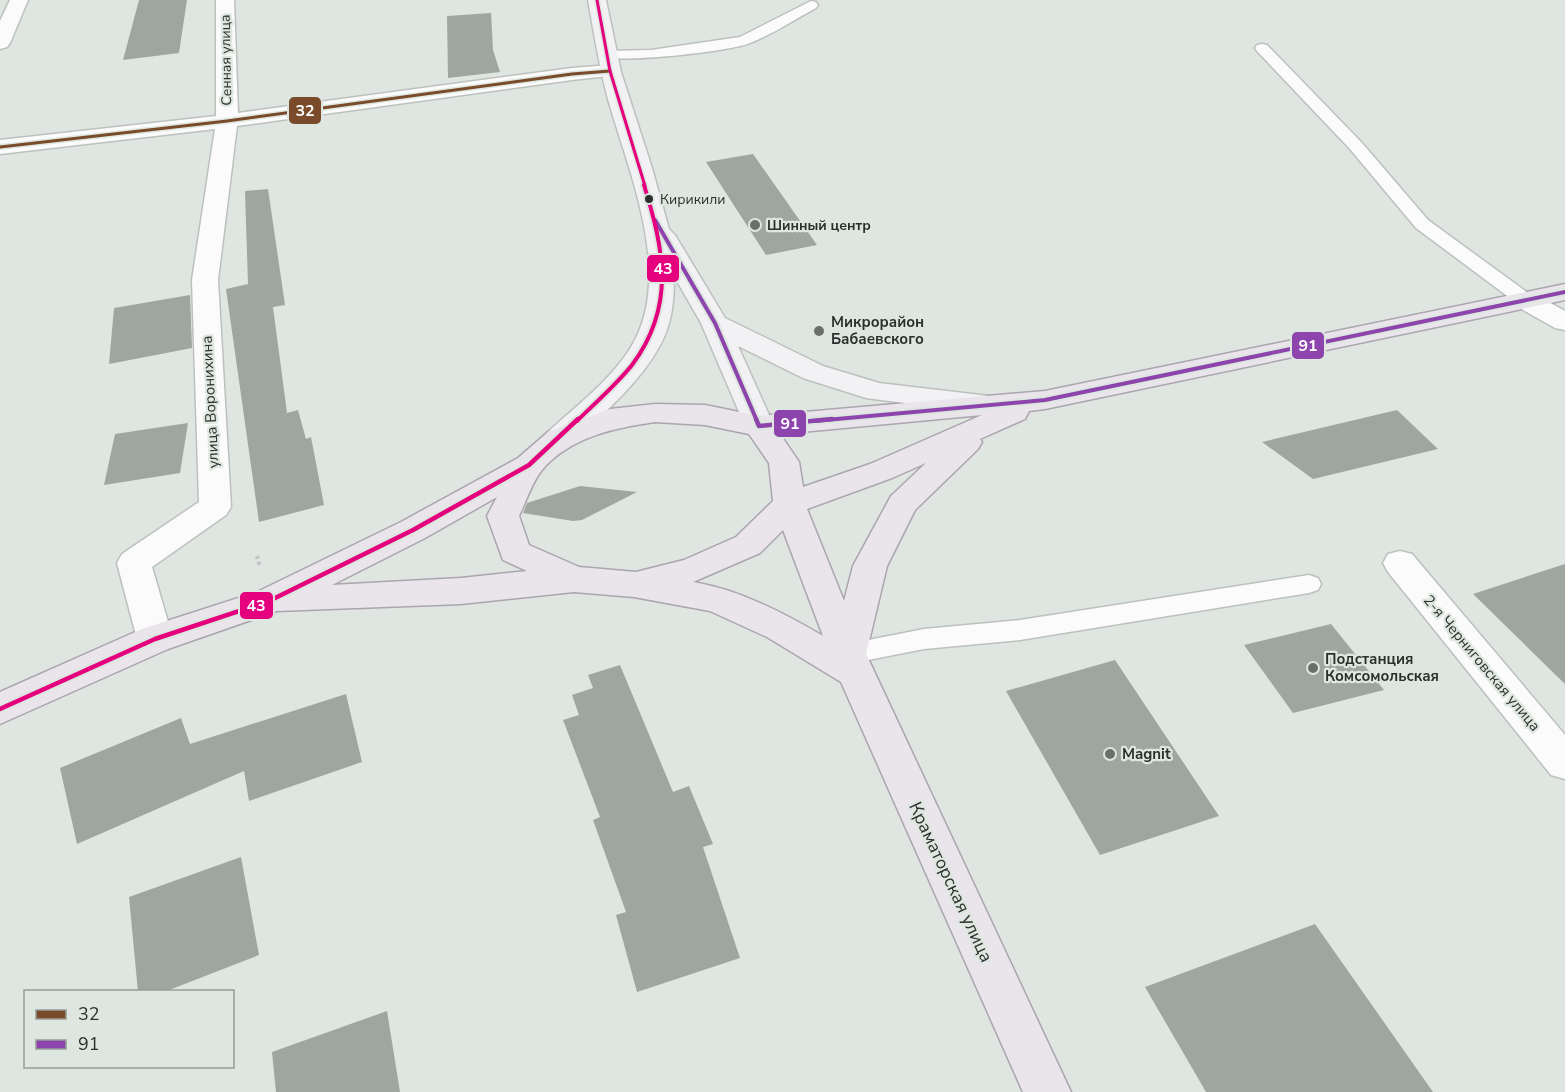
<svg xmlns="http://www.w3.org/2000/svg" width="1565" height="1092" viewBox="0 0 1565 1092" font-family="'Nunito Sans',sans-serif">
<style>
.building{fill:#9da7a0}
.lines{fill:none;stroke-linecap:round;stroke-linejoin:round}
.service-casing{stroke:#bcc1be;stroke-width:3}
.minor-casing{stroke:#bcc1be;stroke-width:3}
.secondary-casing{stroke:#bcc1be;stroke-width:3}
.primary-casing{stroke:#aba5ae;stroke-width:3}
.path{stroke:#c2c4c3;stroke-width:4;stroke-dasharray:3 3;stroke-linecap:butt}
.service{fill:#fafbfa;fill-rule:evenodd}
.minor{fill:#fafbfa;fill-rule:evenodd}
.secondary{fill:#f2f1f3;fill-rule:evenodd}
.primary{fill:#e9e5eb;fill-rule:evenodd}
.bus-1-casing{stroke:#dde7e0;stroke-width:6}
.bus-2-far1-casing{stroke:#dde7e0;stroke-width:8}
.bus-2-casing{stroke:#dde7e0;stroke-width:9}
.bus-3-far2-casing{stroke:#dde7e0;stroke-width:6}
.bus-3-far1-casing{stroke:#dde7e0;stroke-width:8}
.bus-3-casing{stroke:#dde7e0;stroke-width:9}
.bus-1{stroke:#7a4b2a;stroke-width:3}
.bus-2-far1{stroke:#8e44ad;stroke-width:4}
.bus-2{stroke:#8e44ad;stroke-width:4.5}
.bus-3-far2{stroke:#e5007d;stroke-width:3}
.bus-3-far1{stroke:#e5007d;stroke-width:4}
.bus-3{stroke:#e5007d;stroke-width:4.5}
.bus-dot{fill:#2c2f2d;stroke:#dde7e0;stroke-width:2}
.poi-dot{fill:#6b6f6c;stroke:#dde7e0;stroke-width:2}
.labels{text-anchor:middle;dominant-baseline:central;stroke-width:4.5;stroke-linejoin:round;paint-order:stroke}
.far-street-label{font-size:14px;fill:#2c2f2d;stroke:#dde7e0}
.bus-label{font-size:14px;fill:#2c2f2d;stroke:#dde7e0;text-anchor:start}
.far-poi-label{font-size:14px;font-weight:bold;fill:#2c2f2d;stroke:#dde7e0;text-anchor:start}
.poi-label{font-size:15px;font-weight:bold;fill:#2c2f2d;stroke:#dde7e0;text-anchor:start}
.street-label{font-size:15px;fill:#2c2f2d;stroke:#dde7e0}
.near-street-label{font-size:18px;fill:#2c2f2d;stroke:#dde7e0}
.line-badge{stroke:#dde7e0;stroke-width:2}
.badge-label{font-size:16px;text-anchor:middle;font-weight:bold;fill:#fff}
</style>
<rect width="100%" height="100%" fill="#dfe5e1"/>
<!-- building -->
<path class="building" d="M139 0H187L179 53 123 60Z
M491 13 493 50 500 72 448 78 447 16Z
M753 154 817 245 766 255 706 162Z
M268 189 285 305 273 307 287 413 298 410 306 439 311 437 324 505 259 522 226 289 248 284 245 191Z
M190 295 192 348 109 364 114 308Z
M1397 410 1438 449 1313 479 1262 442Z
M188 423 180 473 104 485 115 434Z
M580 486 637 492 582 520 573 521 523 513 527 503Z
M1565 564V684L1473 594Z
M1331 624 1384 690 1293 713 1244 645Z
M1115 660 1219 816 1100 855 1006 691Z
M620 665 673 792 689 786 713 844 703 847 740 958 637 992 616 915 626 912 593 820 600 817 563 720 579 715 572 695 593 688 588 675Z
M346 694 362 762 249 801 244 771 77 844 60 768 181 718 190 744Z
M241 857 259 955 164 992H138L129 897Z
M1315 924 1433 1092H1206L1145 987Z
M387 1011 400 1092H276L272 1052Z"/>
<g class="lines">
<defs>
<path id="service" d="M811 1 816 2 818 5 816 8C794 20 773 34 750 43 734 51 609 65 600 55L607 51 651 50 740 37Z
M1262 44 1267 45 1362 143 1428 220 1532 296 1535 300 1532 304H1518L1416 228 1350 149 1257 51 1255 48 1257 45Z
M1309 575 1318 578 1321 584 1318 590 1309 593 1020 640 924 649 848 664 839 661 835 654 839 647 848 644 924 629 1020 620Z"/>
<path id="minor" d="M10 0H28L10 43 7 47 0 49V21Z
M216 0H234L238 113 572 68 610 65 617 67 620 71 617 75 572 80 237 126 218 280 231 507 226 515 152 567 173 639 168 649 155 653 142 649 137 639 117 563 122 554 199 502 192 280 215 129 0 154V140L216 116Z
M1525 292 1534 294 1565 311V330L1555 328 1516 306 1512 300 1516 294Z
M1400 551 1412 554 1565 735V779L1551 775 1388 572 1383 563 1388 554Z"/>
<path id="secondary" d="M588 0H606L621 72 652 168 669 229 675 235 725 318 823 366 879 383 989 396 999 398 1004 405 999 412 989 414 866 398 803 378 738 346 774 426 770 433 759 436 748 433 701 323 674 276C674 296 673 316 665 335 646 379 603 413 570 446L559 449 548 446 544 439 548 432C576 406 611 380 631 347 675 275 628 171 608 99 599 66 594 33 588 0Z"/>
<path id="primary" d="M1565 284V300L1045 409 1029 411 1025 419 980 439 982 442 978 449 915 510 887 566 866 654 1071 1092H1023L841 682 767 637 710 611 634 597 574 592 461 604 277 611 168 649 0 724V692L142 629 257 592 401 522 518 458 548 432 610 409 655 404 705 405 759 416 1045 391ZM982 415 870 464 803 487 799 462 780 434ZM655 422 705 425 749 434 769 463 773 501 736 537 684 560 636 572 579 567 529 545 519 516C526 502 532 482 542 470 570 437 614 428 655 422ZM926 463 891 496 853 566 844 601 807 509 892 478ZM497 497 487 516 503 560 527 571 461 578 332 585 425 538ZM783 530 823 636C782 612 740 590 693 582L760 553Z"/>
</defs>
<!-- service casing -->
<use href="#service" class="service-casing"/>
<!-- minor casing -->
<use href="#minor" class="minor-casing"/>
<!-- secondary casing -->
<use href="#secondary" class="secondary-casing"/>
<!-- primary casing -->
<use href="#primary" class="primary-casing"/>
<!-- path -->
<path class="path" d="M257 556 260 567"/>
<!-- service -->
<use href="#service" class="service"/>
<!-- minor -->
<use href="#minor" class="minor"/>
<!-- secondary -->
<use href="#secondary" class="secondary"/>
<!-- primary -->
<use href="#primary" class="primary"/>
<defs>
<path id="bus-1" d="M0 147 227 121 572 74 610 71"/>
<path id="bus-2-far1" d="M655 220 715 323 757 421
M815 421 1045 400 1565 292"/>
<path id="bus-2" d="M756 419 759 426 832 419"/>
<path id="bus-3-far2" d="M597 0 610 71 645 186"/>
<path id="bus-3-far1" d="M577 421C595 403 616 385 632 365 676 306 664 250 644 185"/>
<path id="bus-3" d="M0 709 155 639 269 601 413 530 529 465 578 419"/>
</defs>
<!-- bus-1 casing -->
<use href="#bus-1" class="bus-1-casing"/>
<!-- bus-2-far1 casing -->
<use href="#bus-2-far1" class="bus-2-far1-casing"/>
<!-- bus-2 casing -->
<use href="#bus-2" class="bus-2-casing"/>
<!-- bus-3-far2 casing -->
<use href="#bus-3-far2" class="bus-3-far2-casing"/>
<!-- bus-3-far1 casing -->
<use href="#bus-3-far1" class="bus-3-far1-casing"/>
<!-- bus-3 casing -->
<use href="#bus-3" class="bus-3-casing"/>
<!-- bus-1 -->
<use href="#bus-1" class="bus-1"/>
<!-- bus-2-far1 -->
<use href="#bus-2-far1" class="bus-2-far1"/>
<!-- bus-2 -->
<use href="#bus-2" class="bus-2"/>
<!-- bus-3-far2 -->
<use href="#bus-3-far2" class="bus-3-far2"/>
<!-- bus-3-far1 -->
<use href="#bus-3-far1" class="bus-3-far1"/>
<!-- bus-3 -->
<use href="#bus-3" class="bus-3"/>
</g>
<!-- markers -->
<circle class="bus-dot" cx="649" cy="199" r="5"/>
<g class="poi-dot">
<circle cx="755" cy="225" r="6"/>
<circle cx="819" cy="331" r="6"/>
<circle cx="1313" cy="668" r="6"/>
<circle cx="1110" cy="754" r="6"/>
</g>
<g class="labels">
<!-- far-street labels -->
<g class="far-street-label">
<text transform="translate(226 60) rotate(-91)">Сенная улица</text>
</g>
<!-- bus labels -->
<g class="bus-label">
<text x="660" y="199">Кирикили</text>
</g>
<!-- far-poi labels -->
<g class="far-poi-label">
<text x="767" y="225">Шинный центр</text>
</g>
<!-- poi labels -->
<g class="poi-label">
<text x="831" y="322">Микрорайон<tspan x="831" dy="17">Бабаевского</tspan></text>
<text x="1325" y="659">Подстанция<tspan x="1325" dy="17">Комсомольская</tspan></text>
<text x="1122" y="754">Magnit</text>
</g>
<!-- street labels -->
<g class="street-label">
<text transform="translate(210 402) rotate(-93)">улица Воронихина</text>
<text transform="translate(1482 663) rotate(50)">2-я Черниговская улица</text>
</g>
<!-- near-street labels -->
<g class="near-street-label">
<text transform="translate(951 882) rotate(65)">Краматорская улица</text>
</g>
</g>
<g class="line-badge">
<rect x="288" y="96" width="34" height="29" rx="6" fill="#7a4b2a"/>
<rect x="646" y="254" width="34" height="29" rx="6" fill="#e5007d"/>
<rect x="1291" y="331" width="34" height="29" rx="6" fill="#8e44ad"/>
<rect x="773" y="409" width="34" height="29" rx="6" fill="#8e44ad"/>
<rect x="239" y="591" width="35" height="29" rx="6" fill="#e5007d"/>
</g>
<g class="badge-label">
<text x="305" y="116">32</text>
<text x="663" y="274">43</text>
<text x="1308" y="351">91</text>
<text x="790" y="429">91</text>
<text x="256" y="611">43</text>
</g>
<!-- legend -->
<rect x="24" y="990" width="210" height="78" fill="#dde7e0" stroke="#969d98" stroke-width="1.5"/>
<rect x="36" y="1010" width="30" height="9" fill="#7a4b2a" stroke="#969d98" stroke-width="1.5"/>
<text x="78" y="1020" font-size="18" fill="#2c2f2d">32</text>
<rect x="36" y="1040" width="30" height="9" fill="#8e44ad" stroke="#969d98" stroke-width="1.5"/>
<text x="78" y="1050" font-size="18" fill="#2c2f2d">91</text>
</svg>
